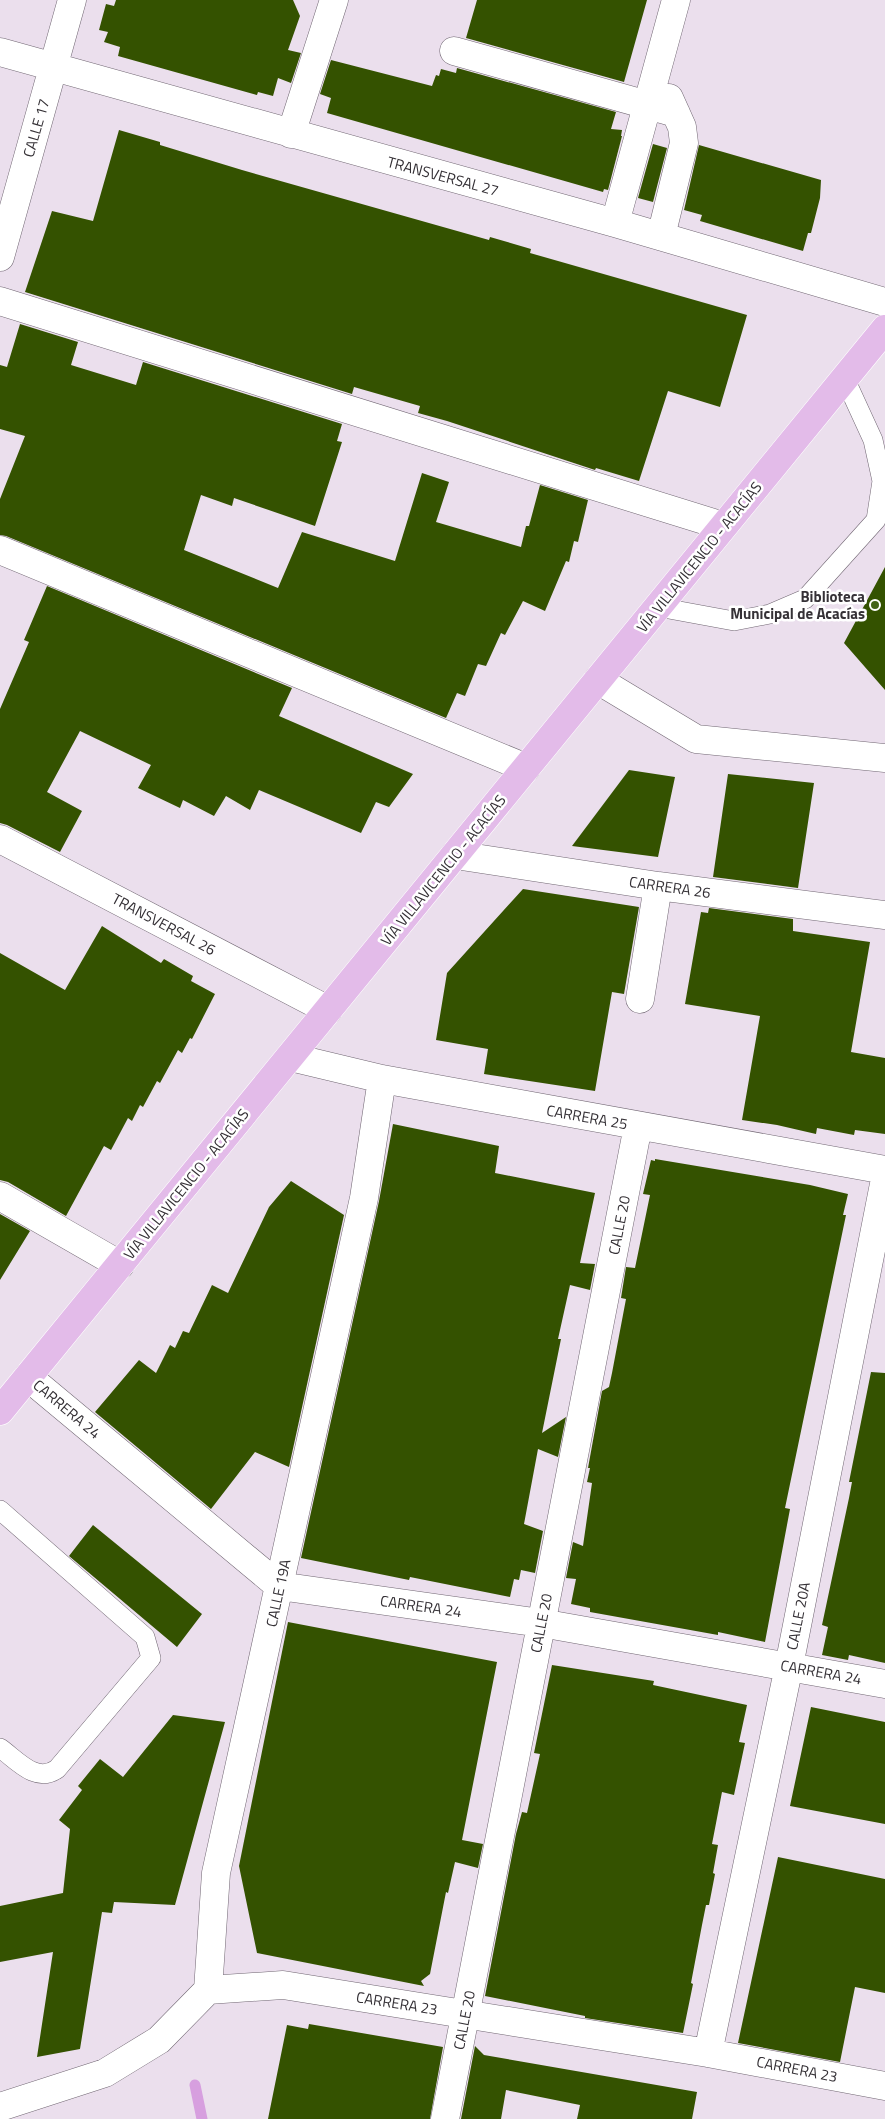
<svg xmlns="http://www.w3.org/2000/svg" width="885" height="2119" viewBox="0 0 885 2119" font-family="'Titillium Web',sans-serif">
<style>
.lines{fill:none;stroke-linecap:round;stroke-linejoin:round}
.stream{stroke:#d79fdf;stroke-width:11}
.building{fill:#345200}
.lane-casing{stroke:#716773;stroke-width:20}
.street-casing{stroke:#716773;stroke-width:29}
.primary-casing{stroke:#fff;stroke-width:29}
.lane{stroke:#fff;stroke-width:19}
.street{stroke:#fff;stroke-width:28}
.primary{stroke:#e3bbe9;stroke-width:28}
.poi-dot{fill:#436318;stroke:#fff;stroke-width:2}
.labels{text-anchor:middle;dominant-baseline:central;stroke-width:5;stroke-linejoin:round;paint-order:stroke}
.street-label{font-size:15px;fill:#353136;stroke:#fff}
.poi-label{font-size:15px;font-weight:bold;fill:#353136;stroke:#fff;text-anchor:end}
</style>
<rect width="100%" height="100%" fill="#ebdfed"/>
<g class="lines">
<!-- stream -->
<path class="stream" d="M195 2085 202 2119"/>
</g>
<!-- building -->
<path class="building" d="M116 0H293L300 16 288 50 301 53 291 83 278 78 273 96 258 92 257 95 118 56 120 47 104 42 108 32 99 30 106 4 114 6Z
M477 0H647L624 82 466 38Z
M331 60 432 86 436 75 439 76 441 69 456 73 457 68 616 112 611 129 622 130 621 136H622L608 190 604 189 603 192 327 113 331 98 320 94Z
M119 130 160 142V145L242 170 489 240 490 237 531 249 530 253 747 315 720 407 668 391 639 481 596 468 595 470 447 421 418 413 420 406 354 387 352 394 25 292 52 211 93 221Z
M653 144 667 148 653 202 638 198Z
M699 145 821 180 820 198 811 233H808L803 251 700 221 702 215 684 210Z
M20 324 78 342 71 365 136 385 143 362 342 424 337 441 342 442 315 526 234 498 232 506 201 495 184 550 278 588 302 532 395 561 422 473 449 482 436 522 521 547 526 526H529L540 485 588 500 578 542 574 541 569 562 566 561 545 611 523 601 505 635 501 633 486 666 478 664 465 696 457 693 446 718 6 536 0 535V499L25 436 0 429V365L7 367Z
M885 567V690L844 643Z
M47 586 292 688 279 716 413 774 389 807 376 802 361 833 259 790 250 810 226 796 214 816 183 800 180 808 138 788 151 765 80 731 47 792 82 811 60 852 7 825 0 823V709L29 642 24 640Z
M629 770 675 777 658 857 572 846Z
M728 774 814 783 798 888 713 877Z
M523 889 639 907 624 994 612 992 595 1091 484 1074 488 1049 436 1040 447 973Z
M709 908 793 919V931L870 942 851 1052 885 1058V1134L855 1130 854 1135 817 1128 816 1134 777 1125 742 1120 760 1016 685 1004 701 912 708 913Z
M102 926 161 963 164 959 193 976 191 981 215 994 192 1039 190 1038 182 1053 178 1050 160 1083 157 1081 143 1107 140 1105 132 1121 128 1118 111 1150 104 1146 66 1216 8 1182 0 1180V953L65 990Z
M393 1124 499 1146 495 1173 595 1193 580 1263 595 1264 590 1290 570 1285 558 1339H561L542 1433 566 1417 558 1457 538 1449 524 1524 543 1531 535 1573 521 1570 519 1580 514 1579 510 1597 410 1577 409 1580 301 1558 379 1201Z
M655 1159 810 1185 848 1194 843 1215H846L785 1508 790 1509 765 1642 718 1632V1635L590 1612V1608L571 1604 576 1579 566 1578 573 1542 583 1546 592 1483 587 1482 590 1468H588L602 1391 609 1387 612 1373 626 1299 621 1298 626 1267 635 1268 650 1195 643 1194 651 1160 655 1161Z
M291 1181 344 1215 289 1467 255 1452 211 1509 95 1412 139 1360 156 1373 170 1345 175 1348 183 1331 189 1333 212 1285 228 1293 269 1207Z
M0 1214 30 1231 0 1280Z
M871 1372 885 1373V1663L849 1655 848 1660 822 1655 828 1627 822 1625 849 1498 852 1482H849Z
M93 1525 202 1614 177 1647 69 1556Z
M288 1622 497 1662 462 1840 483 1844 478 1868 455 1862 448 1893 446 1892 430 1974 421 1981 424 1986 257 1953 239 1866Z
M552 1665 654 1681 653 1685 747 1705 739 1742 745 1743 734 1795 722 1792 712 1844 718 1845 713 1873 715 1874 709 1905H706L702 1925 691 1983 693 1984 683 2033 585 2018V2016L485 1996 516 1834 522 1812 527 1813 540 1754 534 1753Z
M811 1707 885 1722V1824L790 1806Z
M173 1715 225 1722 175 1905 114 1902 112 1913 102 1912 80 2049 37 2057 53 1952 0 1962V1906L63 1893 70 1829 59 1820 82 1790 78 1786 100 1759 123 1777Z
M778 1857 885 1879V1993L855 1987 840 2062 738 2043Z
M309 2024 443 2047 430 2119H268L287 2025 308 2029Z
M475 2046 484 2055 697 2092 692 2119H577L580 2105 506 2090 501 2119H461Z"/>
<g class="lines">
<defs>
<path id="lane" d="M658 607 734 621 770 614 805 599 876 520 882 481 873 440 845 379
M0 1510 145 1637 151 1658 57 1769C36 1784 17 1760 0 1748"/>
<path id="street" d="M454 51 676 113
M0 52 615 223 885 302
M291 134 334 0
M615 223 676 0
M661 236 684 143 682 127 669 98
M0 257 72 0
M0 301 723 526
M0 550 526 768
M598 680 696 739 885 758
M0 839 328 1010
M455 855 658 886 885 915
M640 999 658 886
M290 1057 382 1079 885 1170
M0 1196 120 1265
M28 1377 279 1586 541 1623 885 1684
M208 1990 216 1873 364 1198 382 1079
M708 2053 789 1666 885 1179
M0 2107 105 2073 159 2040 208 1990 283 1985 708 2053 885 2086
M445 2119 638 1126"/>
<path id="primary" d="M0 1411 885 329"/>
</defs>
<!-- lane casing -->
<use href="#lane" class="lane-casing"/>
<!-- street casing -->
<use href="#street" class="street-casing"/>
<!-- primary casing -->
<use href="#primary" class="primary-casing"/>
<!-- lane -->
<use href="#lane" class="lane"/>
<!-- street -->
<use href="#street" class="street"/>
<!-- primary -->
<use href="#primary" class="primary"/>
</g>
<!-- markers -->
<circle class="poi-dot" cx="875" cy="605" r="5"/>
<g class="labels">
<!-- street labels -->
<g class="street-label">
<text transform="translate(36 128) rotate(-74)">CALLE 17</text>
<text transform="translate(443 176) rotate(15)">TRANSVERSAL 27</text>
<text transform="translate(699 557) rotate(-51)">VÍA VILLAVICENCIO - ACACÍAS</text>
<text transform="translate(443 870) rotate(-51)">VÍA VILLAVICENCIO - ACACÍAS</text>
<text transform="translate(670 887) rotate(8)">CARRERA 26</text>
<text transform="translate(164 924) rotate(28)">TRANSVERSAL 26</text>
<text transform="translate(587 1117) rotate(10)">CARRERA 25</text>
<text transform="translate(186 1184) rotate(-51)">VÍA VILLAVICENCIO - ACACÍAS</text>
<text transform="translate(619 1225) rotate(-79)">CALLE 20</text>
<text transform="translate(67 1409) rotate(40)">CARRERA 24</text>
<text transform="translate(278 1593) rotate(-78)">CALLE 19A</text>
<text transform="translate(421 1606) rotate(8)">CARRERA 24</text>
<text transform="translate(798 1616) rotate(-79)">CALLE 20A</text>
<text transform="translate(541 1623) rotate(-79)">CALLE 20</text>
<text transform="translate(821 1672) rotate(10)">CARRERA 24</text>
<text transform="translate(397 2003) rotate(9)">CARRERA 23</text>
<text transform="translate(464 2020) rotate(-79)">CALLE 20</text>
<text transform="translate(797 2069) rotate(11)">CARRERA 23</text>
</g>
<!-- poi labels -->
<g class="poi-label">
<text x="865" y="596">Biblioteca<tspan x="865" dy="17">Municipal de Acacías</tspan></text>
</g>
</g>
</svg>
